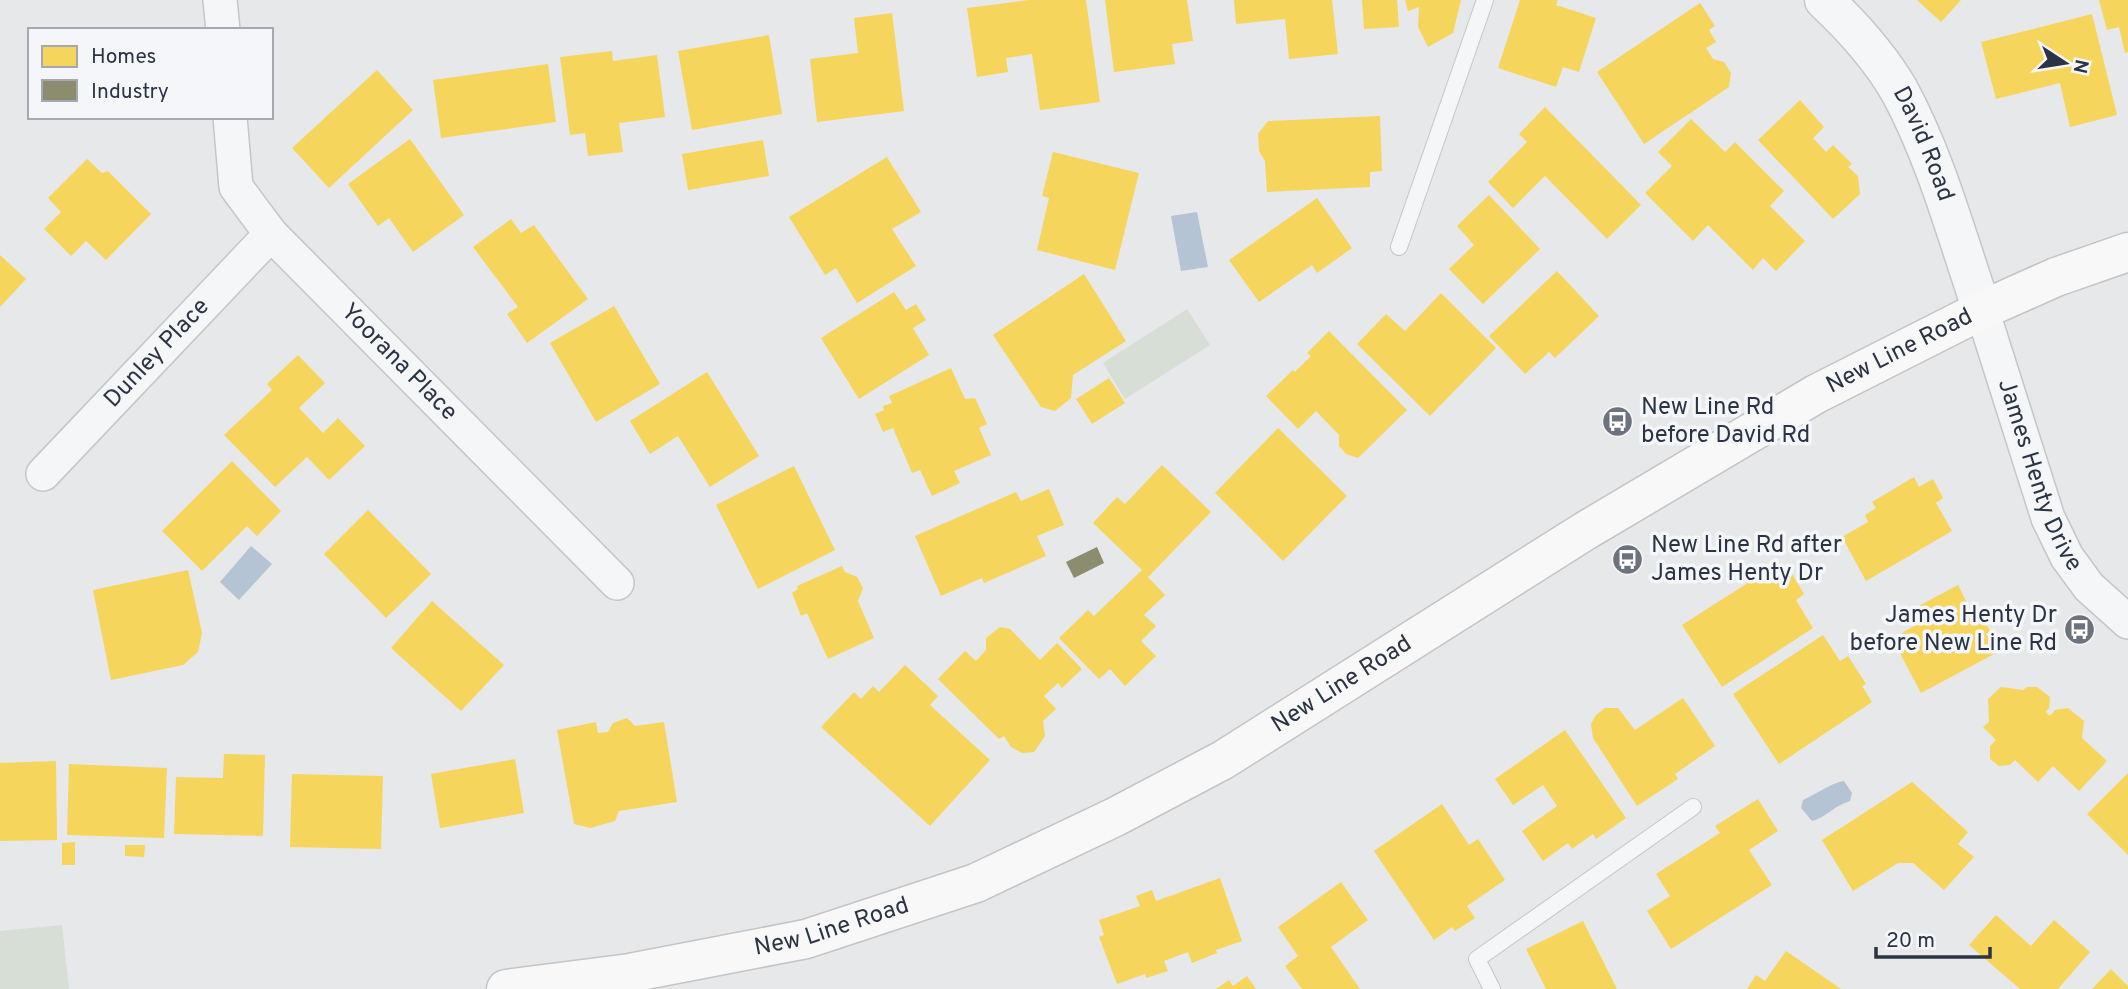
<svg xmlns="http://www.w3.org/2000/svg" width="2128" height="989" viewBox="0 0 2128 989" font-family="Overpass,sans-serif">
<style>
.green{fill:#d6ded6}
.water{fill:#b4c4d5}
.homes{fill:#f6d55c}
.industry{fill:#8c8c6e}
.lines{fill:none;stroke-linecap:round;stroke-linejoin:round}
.service-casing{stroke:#c4c6c8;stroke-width:18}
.minor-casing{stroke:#c4c6c8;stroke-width:36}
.tertiary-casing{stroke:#c4c6c8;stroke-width:41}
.primary-casing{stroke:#c2c5c8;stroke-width:41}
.service{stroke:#f5f6f7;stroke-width:16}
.minor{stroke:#f5f6f7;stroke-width:33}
.tertiary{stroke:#f5f6f7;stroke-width:38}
.primary{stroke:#f8f8f8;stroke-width:38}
.labels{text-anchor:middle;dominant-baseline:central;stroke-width:7;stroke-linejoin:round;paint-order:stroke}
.street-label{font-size:24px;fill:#2b3445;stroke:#f4f6f9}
.poi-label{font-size:24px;fill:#2b3445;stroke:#f4f6f9;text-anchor:start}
</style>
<rect width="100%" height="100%" fill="#e6e8ea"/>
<!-- green -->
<path class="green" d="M1187 309 1210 345 1125 399 1103 363Z
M62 925 69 989H0V931Z"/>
<!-- water -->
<path class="water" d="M1197 212 1208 267 1181 271 1171 216Z
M251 546 272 564 239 600 220 582Z
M1844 781 1852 793 1850 801C1833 806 1827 817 1812 821L1801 808 1803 800C1815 795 1833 782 1844 781Z"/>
<!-- homes -->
<path class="homes" d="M1029 0H1086L1100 102 1040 110 1032 54 1006 58 1008 72 977 77 967 8Z
M1105 0H1187L1193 41 1172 44 1175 64 1114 72Z
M1234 0H1332L1338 54 1289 59 1285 19 1236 24Z
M1362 0H1397L1399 27 1364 29Z
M1405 0H1461L1453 33 1428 47 1418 27 1419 7 1408 11Z
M1520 0H1558L1556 5 1596 18 1579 72 1563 67 1556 87 1498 68Z
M1917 0H1961L1941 22Z
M2099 0H2128V52L2125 53 2119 27 2107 30Z
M1700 3 1715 26 1709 30 1716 42 1706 48 1713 59 1724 62 1731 73 1729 87 1644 144 1597 72Z
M892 13 904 111 817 122 810 59 858 53 854 18Z
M2092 14 2117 115 2070 127 2060 83 1996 99 1981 42Z
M769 35 782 114 692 130 678 51Z
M612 51 613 61 657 55 665 117 619 123 623 152 588 156 585 133 570 135 560 57Z
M548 64 556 122 441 138 433 80Z
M377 70 413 110 329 188 292 148Z
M1800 100 1824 127 1813 138 1826 152 1833 145 1852 164 1848 167 1858 176 1860 194 1833 219 1758 140Z
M1545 107 1641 205 1607 239 1545 176 1513 208 1488 182 1527 142 1519 134Z
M1380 116 1382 171 1370 172V187L1267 192 1265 161 1259 151 1258 134 1268 121Z
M1691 119 1725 152 1735 142 1784 191 1770 206 1805 241 1776 271 1763 258 1753 270 1708 225 1693 241 1645 193 1672 166 1658 152Z
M410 139 464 215 413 252 389 218 378 226 348 184Z
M763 140 769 176 688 190 682 154Z
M1053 152 1139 173 1115 270 1037 250 1049 198 1042 196Z
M887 157 921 212 892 229 916 266 857 303 836 268 825 275 789 217Z
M87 159 102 173 108 171 151 214 106 260 86 241 71 256 44 229 61 212 48 198Z
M1489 195 1540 249 1483 304 1449 269 1474 245 1457 226Z
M1317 198 1352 248 1317 273 1312 265 1259 302 1229 260Z
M511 219 521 233 534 225 588 299 527 343 507 314 518 307 473 247Z
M0 255 26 279 0 307Z
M1557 271 1599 316 1555 358 1549 352 1525 374 1489 336Z
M1084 274 1126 341 1073 375 1071 398 1055 411 1041 407 993 335Z
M894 292 906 310 916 304 926 320 913 328 929 355 859 399 821 338Z
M1441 293 1496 348 1430 416 1357 344 1386 314 1405 331Z
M614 306 660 384 596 422 550 343Z
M1329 331 1407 410 1358 458 1346 454 1339 446V435L1316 411 1298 429 1266 396 1293 370 1295 372 1311 356 1307 353Z
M298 355 325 383 299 408 323 433 338 418 365 446 329 480 307 457 275 487 224 435 272 390 267 384Z
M951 368 965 399 975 398 987 424 979 428 991 455 954 471 960 483 932 496 920 470 912 473 893 428 883 432 875 414 884 410 883 406 892 403 889 396Z
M707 372 759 456 710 487 678 436 650 454 630 421Z
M1109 378 1125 403 1092 424 1076 399Z
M1278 428 1347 496 1283 561 1215 493Z
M232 461 281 511 257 536 247 526 202 571 162 531Z
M1162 465 1211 512 1148 577 1165 595 1144 615 1156 626 1141 641 1156 656 1125 686 1110 669 1099 679 1059 638 1088 610 1094 616 1142 570 1093 523 1117 497 1125 504Z
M794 466 835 550 758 589 716 505Z
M1914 477 1919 487 1933 479 1943 498 1936 503 1952 531 1866 581 1842 537 1868 522 1865 515 1876 508 1872 502Z
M1049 489 1064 525 1037 536 1046 556 984 583 982 578 941 596 915 536 1016 492 1021 501Z
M368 510 431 574 386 618 324 554Z
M1779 563 1788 577 1792 574 1804 594 1796 600 1813 628 1722 687 1682 625Z
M842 566 845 572 857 577 863 588 858 601 874 638 828 659 807 613 801 616 792 593 798 589 797 586Z
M188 570 202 633 198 652 183 665 111 680 93 590Z
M1958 585 1973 615 1980 611 1990 631 1986 634 1996 653 1921 693 1892 638 1922 622 1915 608Z
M432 601 504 665 461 711 391 648Z
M1000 627 1010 629 1040 660 1057 643 1082 669 1062 688 1058 683 1044 696 1056 709 1043 721 1045 736 1034 752 1022 753 1011 747 1004 736 999 739 938 679 965 651 976 661 986 650V638Z
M1823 635 1840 661 1848 656 1866 684 1862 686 1872 702 1779 764 1733 694Z
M905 665 938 696 930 705 990 760 930 826 821 727 854 692 861 699 873 686 879 692Z
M2001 687 2023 690 2027 687H2037L2050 697 2049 708 2046 712 2050 716 2055 710 2068 708 2084 721 2082 738 2107 761 2079 791 2053 766 2038 782 2015 760 2010 765 1999 766 1990 759V746L1996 740 1983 727 1989 722 1988 699Z
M1683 698 1715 746 1675 774 1678 779 1637 806 1593 738 1591 724 1596 715 1605 708H1618L1635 730Z
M627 718 635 726 664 722 677 802 619 811 615 821 590 828 574 824 557 730 596 722 598 733 608 732 613 723Z
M1565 730 1626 818 1596 839 1593 834 1572 849 1568 843 1543 861 1522 831 1557 806 1543 785 1513 805 1495 779Z
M224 754 265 755 263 836 174 834 176 777 223 778Z
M515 759 524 813 440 828 431 774Z
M56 761 57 840 0 841V763Z
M69 764 167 768 164 838 67 835Z
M2128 773V855L2087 814Z
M292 774 383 776 381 849 290 847Z
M1912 782 1968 832 1958 844 1974 857 1944 890 1913 863H1898L1853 891 1822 840Z
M1758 799 1778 831 1749 850 1772 885 1671 949 1647 911 1670 896 1656 874 1720 833 1715 826Z
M1442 804 1469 845 1478 839 1505 880 1467 906 1475 918 1455 931 1452 927 1434 940 1374 851Z
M75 842V865H62V843Z
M125 845H145L144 857 125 856Z
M1220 878 1242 941 1216 950 1217 953 1192 963 1188 952 1164 961 1168 971 1146 978 1145 974 1117 984 1099 937 1104 935 1099 920 1140 906 1136 896 1152 890 1156 901Z
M1341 882 1368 920 1331 947 1360 989H1302L1285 966 1298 956 1278 927Z
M1996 915 2031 946 2054 920 2090 952 2058 989H2020L1969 945Z
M1583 921 1617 989H1546L1526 949Z
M1786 951 1841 989H1747L1756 975 1765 981Z
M2111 969 2128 986V989H2092Z
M1247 976 1256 989H1216L1229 980 1233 986Z"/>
<!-- industry -->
<path class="industry" d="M1097 547 1104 563 1074 578 1066 562Z"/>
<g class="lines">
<defs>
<path id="service" d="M1399 247 1485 0
M1492 989 1477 959 1693 807"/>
<g id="minor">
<path d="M220 0 223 30"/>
<path id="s1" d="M230 117 236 187 271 234 617 583"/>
<path id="s2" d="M1982 310 2048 518 2067 557 2089 587 2128 622"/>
<path id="s3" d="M43 474 271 234"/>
</g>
<g id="tertiary">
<path id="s4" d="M1824 0C1853 27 1879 56 1899 90 1936 158 1957 237 1982 310"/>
</g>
<g id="primary">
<path id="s5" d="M506 989 630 973 806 939 976 883 1115 817 1223 760 1585 531 1816 394 1982 310 2056 277 2128 252"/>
</g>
</defs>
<!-- service casing -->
<use href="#service" class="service-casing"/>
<!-- minor casing -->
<use href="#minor" class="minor-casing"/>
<!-- tertiary casing -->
<use href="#tertiary" class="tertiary-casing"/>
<!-- primary casing -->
<use href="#primary" class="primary-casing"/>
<!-- service -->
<use href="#service" class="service"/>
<!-- minor -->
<use href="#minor" class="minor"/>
<!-- tertiary -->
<use href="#tertiary" class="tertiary"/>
<!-- primary -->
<use href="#primary" class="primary"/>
</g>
<!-- icons -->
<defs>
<symbol id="bus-disc" viewBox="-11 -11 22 22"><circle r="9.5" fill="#6c737f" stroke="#f4f6f9"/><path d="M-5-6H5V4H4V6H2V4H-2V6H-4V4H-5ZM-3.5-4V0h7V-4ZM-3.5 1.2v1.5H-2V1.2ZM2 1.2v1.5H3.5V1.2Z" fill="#fff"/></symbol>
</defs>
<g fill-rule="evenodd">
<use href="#bus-disc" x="1600" y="404" width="35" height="35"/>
<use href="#bus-disc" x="1610" y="542" width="35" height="35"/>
<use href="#bus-disc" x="2062" y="612" width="35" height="35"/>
</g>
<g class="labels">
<!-- street labels -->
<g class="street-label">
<text stroke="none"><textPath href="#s4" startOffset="177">David Road</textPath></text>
<text stroke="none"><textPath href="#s5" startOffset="1550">New Line Road</textPath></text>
<text stroke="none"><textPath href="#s3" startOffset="166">Dunley Place</textPath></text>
<text stroke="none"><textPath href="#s1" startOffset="310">Yoorana Place</textPath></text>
<text stroke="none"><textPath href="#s2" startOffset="175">James Henty Drive</textPath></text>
<text stroke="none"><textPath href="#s5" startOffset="900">New Line Road</textPath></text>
<text stroke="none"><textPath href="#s5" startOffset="332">New Line Road</textPath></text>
</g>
<!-- poi labels -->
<g class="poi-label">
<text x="1641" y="408">New Line Rd<tspan x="1641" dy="28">before David Rd</tspan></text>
<text x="1651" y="546">New Line Rd after<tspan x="1651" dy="28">James Henty Dr</tspan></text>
<text x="2057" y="616" text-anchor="end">James Henty Dr<tspan x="2057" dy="28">before New Line Rd</tspan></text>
</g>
</g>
<!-- legend -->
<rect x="28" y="28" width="245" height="91" fill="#f4f6f9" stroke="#a4a8b1" stroke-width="2"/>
<rect x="42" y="46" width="35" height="21" fill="#f6d55c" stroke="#a4a8b1" stroke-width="2"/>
<text x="91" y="63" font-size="21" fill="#2b3445">Homes</text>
<rect x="42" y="80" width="35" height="21" fill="#8c8c6e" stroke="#a4a8b1" stroke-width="2"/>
<text x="91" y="98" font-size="21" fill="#2b3445">Industry</text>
<!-- north arrow -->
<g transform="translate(2065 63) rotate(102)" stroke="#f4f6f9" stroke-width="5" paint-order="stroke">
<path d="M0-5L12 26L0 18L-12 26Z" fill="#2b3445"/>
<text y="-10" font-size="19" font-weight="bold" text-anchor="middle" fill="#2b3445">N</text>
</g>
<!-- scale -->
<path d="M1876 947v10h114v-10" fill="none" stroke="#2b3445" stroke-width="3.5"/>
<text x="1886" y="947" font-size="21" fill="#2b3445" stroke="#f4f6f9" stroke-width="5" paint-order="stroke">20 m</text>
</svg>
